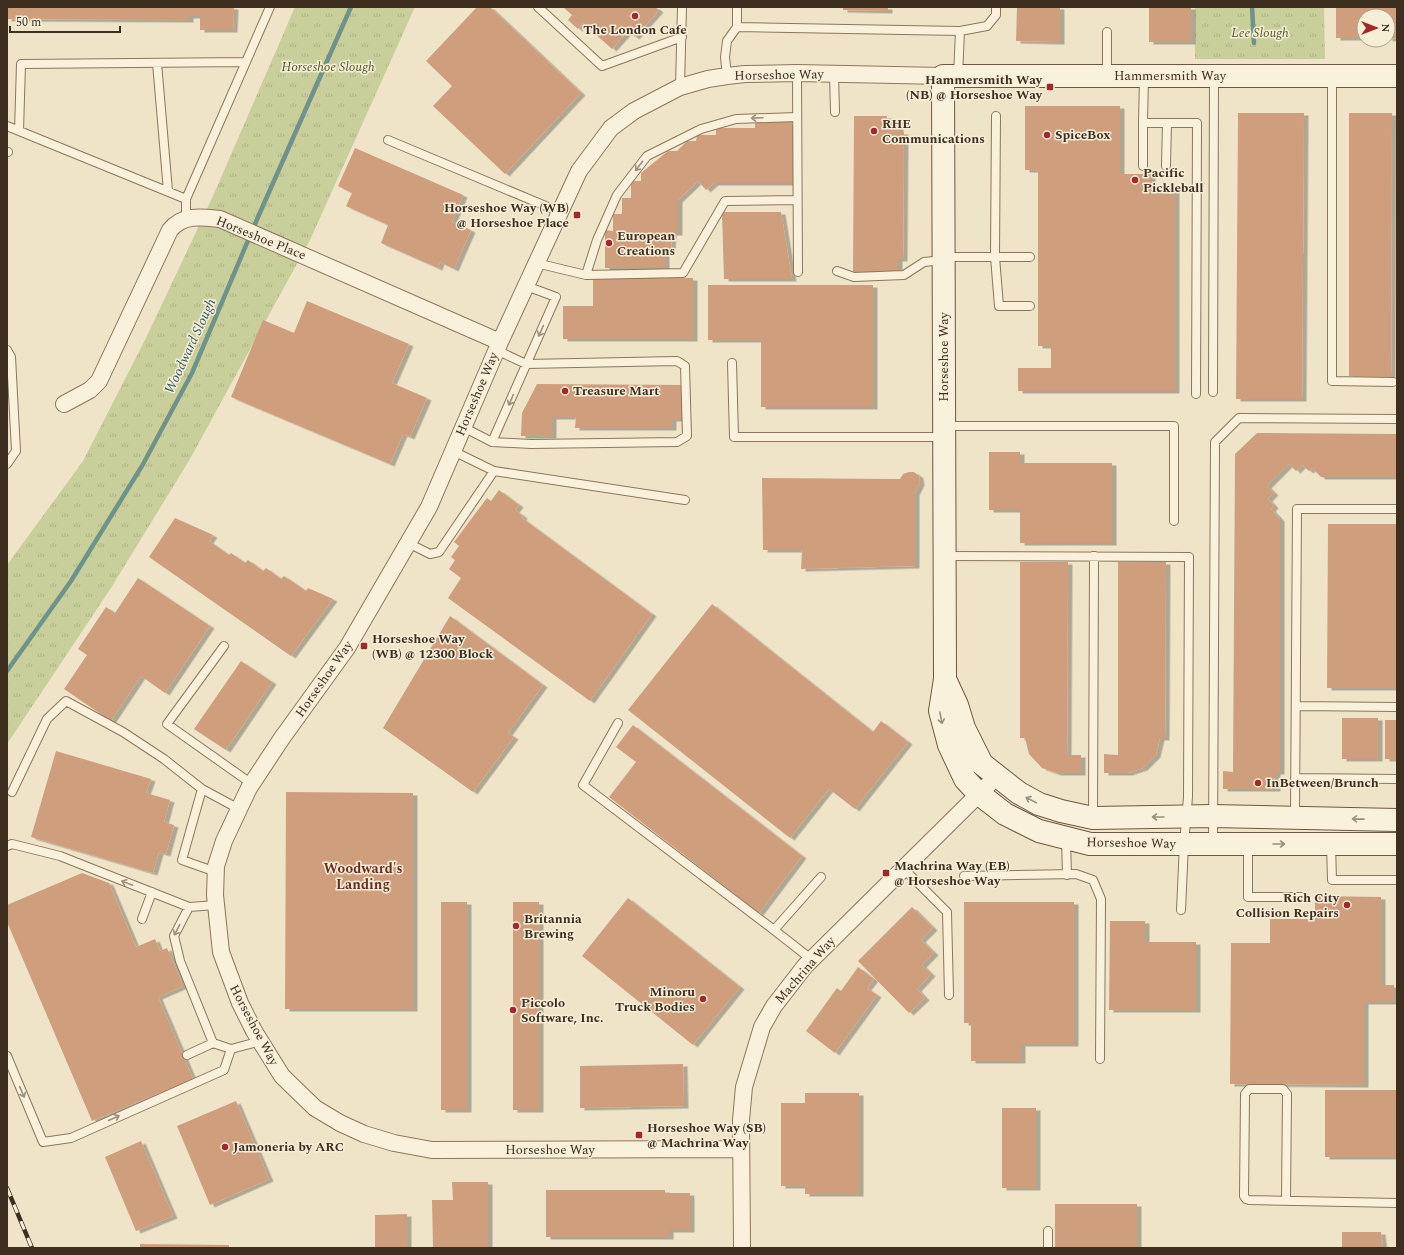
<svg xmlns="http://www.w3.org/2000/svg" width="1404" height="1255" viewBox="0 0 1404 1255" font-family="Spectral,serif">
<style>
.park{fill:url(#park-tufts)}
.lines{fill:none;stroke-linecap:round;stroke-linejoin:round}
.stream{stroke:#6f938a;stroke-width:4.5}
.building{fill:#cf9f7d;filter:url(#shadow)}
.lane-casing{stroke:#8d765c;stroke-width:10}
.street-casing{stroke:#8d765c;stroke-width:18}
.secondary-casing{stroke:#6f573f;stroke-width:24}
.lane{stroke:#faf1dc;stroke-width:8}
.street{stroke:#faf1dc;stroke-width:16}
.secondary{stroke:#faf1dc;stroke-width:22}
.rail-casing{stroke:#3d2e20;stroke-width:4.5}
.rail{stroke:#f7eed8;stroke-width:3;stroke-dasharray:9;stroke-linecap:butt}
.oneway{stroke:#9c907e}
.poi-dot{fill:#9e2a2b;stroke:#f7eed8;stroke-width:1.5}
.labels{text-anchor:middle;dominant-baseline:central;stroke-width:3;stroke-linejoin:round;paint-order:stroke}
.poi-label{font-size:13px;font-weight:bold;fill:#3d2e20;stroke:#f7eed8;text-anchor:start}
.park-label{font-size:13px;font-style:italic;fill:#4d5a26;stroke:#f7eed8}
.street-label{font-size:13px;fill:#3d2e20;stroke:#f7eed8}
.water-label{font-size:14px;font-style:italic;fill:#2f5d5a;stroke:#f7eed8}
.neighbourhood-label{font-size:14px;font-weight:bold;fill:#6b2e1e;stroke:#f7eed8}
</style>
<defs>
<pattern id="park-tufts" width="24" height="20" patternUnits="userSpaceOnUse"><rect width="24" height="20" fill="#c9cf9b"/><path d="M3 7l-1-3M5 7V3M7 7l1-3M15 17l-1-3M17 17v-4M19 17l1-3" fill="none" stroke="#aeb285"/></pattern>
<filter id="shadow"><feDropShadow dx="4.5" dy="2.5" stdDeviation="0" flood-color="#0004"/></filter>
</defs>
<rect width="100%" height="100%" fill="#f0e4c8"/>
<!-- park -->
<path class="park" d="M295 7H415L310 240 190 459 111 588 7 744V565L83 461 146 338 213 196Z
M1195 7H1324L1325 59H1195Z"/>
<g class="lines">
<!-- stream -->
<path class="stream" d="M1252 7 1254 43
M7 671 71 581 142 466 192 373 258 217 351 7"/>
</g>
<!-- building -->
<path class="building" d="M7 7H234L233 30H200V16H189V20L7 19Z
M477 7H490L581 93 505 174 433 106 452 86 426 61Z
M563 7H655L659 10 635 37 628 31 612 49 583 23 578 29 568 20 572 15Z
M843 7H888V11L843 10Z
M1017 7H1060V42L1016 41Z
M1149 7H1191V42H1149Z
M1336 7H1397V38L1388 39V16H1364V38H1336Z
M1025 106H1120V174H1151V188H1175V391H1018V368H1051V346H1038V170H1025Z
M1238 113H1304L1302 399H1236Z
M1349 113H1392L1391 377 1349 376Z
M854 116H887V120H899V132H904L903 259H898V271H886V274L853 273Z
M755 122H792V183H714L706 190 698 181 678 200V233H672L671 249H665V268H605V230L613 231V214H622V198H631V181H641V173L668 151H677L687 141H696L697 135H716V128H755Z
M355 148 463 195 452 222 471 230 454 269 440 262 438 268 381 243 388 225 346 206 352 193 338 186Z
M722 212H781L792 279H724Z
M593 278H693V339H563V306H593Z
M708 285H873V407H761V340H708Z
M307 301 409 344 392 383 427 398 410 437 403 434 390 464 231 397 263 320 294 333Z
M537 384 685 385 684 419H672V428H575L576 417H552V436H521L522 413Z
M1257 433 1397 434V477H1321L1312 468 1309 471 1302 465 1296 471 1289 464 1267 486 1274 493 1268 499 1274 506 1271 509 1280 519V772H1276V789H1223V771L1233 772 1235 454Z
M989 452H1020V463H1112V543H1020V510H989Z
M909 472H914L919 476 920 483 915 493V566L801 569 802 550H763L762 478 900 479 903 474Z
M499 490 519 505 515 510 523 516 522 518 652 614 590 701 448 598 461 578 449 569 455 560 451 557 459 546 454 542 487 498 491 501Z
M175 518 213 535 209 541 229 555 231 553 245 563 248 560 263 571 266 568 281 579 284 576 306 591 308 588 333 599 291 656 149 557Z
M1328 524H1397V688H1327Z
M1020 562H1068L1067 755H1081V773H1057L1042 768 1029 754 1025 738H1020Z
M1118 562H1166L1165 738H1160L1156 755 1143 768 1128 773H1104V754L1118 755Z
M138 578 210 626 165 693 141 676 111 721 64 689 87 655 78 649 106 607 115 613Z
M712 604 873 732 881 721 908 742 855 809 829 789 790 838 628 710Z
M450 616 543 685 508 733 514 737 473 792 383 728Z
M241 661 272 682 226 750 194 729Z
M1342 718H1378V759H1342Z
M1385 720H1397V759H1385Z
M633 725 802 856 759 913 609 797 636 762 616 747Z
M56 751 151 779 146 793 170 800 164 822 174 825 166 854 159 852 153 873 31 837Z
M286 792 413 793V1009H285Z
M82 873 109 883 136 947 155 939 160 951 167 948 183 986 158 997 193 1079 92 1121 7 922V905Z
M1315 896 1381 897V985H1394V1002H1364V1085L1230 1084 1231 943H1270V919H1315Z
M628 898 740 987 693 1045 582 956Z
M441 902H467V1110H441Z
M513 902H539V1110H513Z
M964 902H1074V1044H1021V1061H971V1023H964Z
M912 907 933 928 921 940 934 953 922 965 931 974 917 989 925 998 909 1013 858 961Z
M1110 921H1145V942H1196V1010H1109Z
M858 967 874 979 867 988 877 995 835 1053 806 1031 837 988 841 991Z
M683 1064 684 1106 580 1108V1066Z
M1325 1090H1397V1157H1325Z
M805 1093H859V1194H805V1186H781V1103H805Z
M236 1101 269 1179 210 1205 177 1126Z
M1002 1108H1036V1188H1002Z
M141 1141 173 1216 136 1231 105 1157Z
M452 1182H488V1248H433L432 1200H453Z
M546 1190H665V1193H690V1230H669V1237H546Z
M1055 1204H1137V1248H1055Z
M407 1214V1248H375V1215Z
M1342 1232H1381L1383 1248H1342Z
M140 1244 229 1245V1248H140Z"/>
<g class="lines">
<defs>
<path id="lane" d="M538 7 602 66 682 37
M737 27 960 31
M1107 32V75
M157 63 168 191
M797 73 798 272
M834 74 835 112
M727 76 725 57 727 41 737 27V7
M958 76 960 31 987 26 996 15V7
M1332 76V381L1393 382
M1144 77 1143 123H1197L1196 394
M680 87 682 7
M996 116 995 257 999 306H1030
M1143 123V166
M7 126 186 199
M19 131 21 64 246 62
M388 140 560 212
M7 152H8
M1166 166 1167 123
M186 219V199L270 7
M944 257H1030
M536 263 586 275 683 273 725 201 796 200
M837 271 854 277 904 275 924 262 943 260
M586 275 597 240 617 195 647 156 701 129 736 119 796 117
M7 350 11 357 16 451 7 464
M732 363 734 437H943
M1213 392 1214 76
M945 426H1174V521
M463 427 492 442 531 444 677 442 687 436 685 366 677 361 526 364 496 350
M492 442 556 297 526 286
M453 451 494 471 685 500
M408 543 430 554 439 552 494 471
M946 556 1189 557 1188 797 1184 844 1181 910
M224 646 167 724 252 784
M1296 706 1397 707
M618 723 583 785 774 930
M1295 778 1397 779
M12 792 47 719 66 701 123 732 164 759 202 789
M1295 816 1297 509H1397
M1093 818 1094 556
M1066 839 1067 875
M1213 844 1215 442 1239 418 1397 419
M1331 844 1332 880H1397
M1248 845V897H1304
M7 846 12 844 60 856 189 907
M903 868 947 912 949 995
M216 872 182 860 202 789 239 809
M964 876 1076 874 1093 880 1101 899 1100 1059
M216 905 189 907 174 936 180 961 213 1043 231 1049 261 1041
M142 919 152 892
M811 959 774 930 821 877
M187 1055 213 1043
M7 1056 43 1142 71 1138 224 1070 231 1049
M1286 1201 1287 1094 1283 1089H1249L1245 1094 1244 1196 1246 1199 1249 1200 1397 1203
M1048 1248V1231"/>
<path id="street" d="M64 404 90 390 99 381 170 230C183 214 202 217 220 219L500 342
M741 1149 432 1150 394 1143 364 1134 340 1123 315 1108 282 1076 254 1031 240 1003 221 952 215 895 216 866 224 841 239 809 249 788 282 738 347 648 429 507 500 342 579 171 611 128 634 111 680 87 708 79 727 76 745 74 797 73 943 76
M742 1248 741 1120 744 1087 762 1027 774 1006 805 966 996 777"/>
<path id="secondary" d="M1397 76H943L945 679 940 711 949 745 965 779 978 793 1005 814 1039 831 1090 844H1397
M945 679 957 705 964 728 982 764 1019 793 1039 804 1061 811 1093 818 1213 816 1397 820"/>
</defs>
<!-- lane casing -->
<use href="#lane" class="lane-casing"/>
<!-- street casing -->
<use href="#street" class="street-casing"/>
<!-- secondary casing -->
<use href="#secondary" class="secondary-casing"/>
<!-- lane -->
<use href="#lane" class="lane"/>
<!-- street -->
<use href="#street" class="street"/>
<!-- secondary -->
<use href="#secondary" class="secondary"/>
<defs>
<path id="rail" d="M7 1188 32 1248"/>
</defs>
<!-- rail casing -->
<use href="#rail" class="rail-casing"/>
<!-- rail -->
<use href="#rail" class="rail"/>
</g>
<!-- one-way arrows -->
<defs><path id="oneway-shaft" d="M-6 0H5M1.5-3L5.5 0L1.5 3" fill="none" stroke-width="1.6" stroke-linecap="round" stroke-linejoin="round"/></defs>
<g class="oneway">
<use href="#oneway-shaft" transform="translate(757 118) rotate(178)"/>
<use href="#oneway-shaft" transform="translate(639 166) rotate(127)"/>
<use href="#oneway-shaft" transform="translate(541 331) rotate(114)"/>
<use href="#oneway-shaft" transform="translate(511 400) rotate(113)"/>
<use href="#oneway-shaft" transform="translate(941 718) rotate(79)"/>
<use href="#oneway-shaft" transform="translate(1031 800) rotate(-152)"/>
<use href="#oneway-shaft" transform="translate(1158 817) rotate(180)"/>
<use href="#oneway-shaft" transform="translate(1358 819) rotate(-179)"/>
<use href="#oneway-shaft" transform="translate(1279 844)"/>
<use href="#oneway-shaft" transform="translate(127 883) rotate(-159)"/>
<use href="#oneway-shaft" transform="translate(177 930) rotate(117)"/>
<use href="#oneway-shaft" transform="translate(22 1092) rotate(67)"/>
<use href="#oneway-shaft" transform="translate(114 1118) rotate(-24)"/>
</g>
<!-- markers -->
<g class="poi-dot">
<circle cx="635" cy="16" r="4"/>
<rect x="1046" y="83" width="8" height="8" rx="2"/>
<circle cx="874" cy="131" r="4"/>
<circle cx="1047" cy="135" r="4"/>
<circle cx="1135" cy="180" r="4"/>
<rect x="573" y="211" width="8" height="8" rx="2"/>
<circle cx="609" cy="243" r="4"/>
<circle cx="565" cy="391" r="4"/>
<rect x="360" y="642" width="8" height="8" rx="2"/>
<circle cx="1258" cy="783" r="4"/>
<rect x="882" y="869" width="8" height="8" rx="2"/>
<circle cx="1347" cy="905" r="4"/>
<circle cx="516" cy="926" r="4"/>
<circle cx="703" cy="999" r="4"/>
<circle cx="513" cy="1010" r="4"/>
<rect x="635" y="1131" width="8" height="8" rx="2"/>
<circle cx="225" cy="1147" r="4"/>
</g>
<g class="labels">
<!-- poi labels -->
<g class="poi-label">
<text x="635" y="30" text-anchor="middle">The London Cafe</text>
<text x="1042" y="80" text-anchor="end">Hammersmith Way<tspan x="1042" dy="15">(NB) @ Horseshoe Way</tspan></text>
<text x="882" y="124">RHE<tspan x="882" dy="15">Communications</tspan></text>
<text x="1055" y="135">SpiceBox</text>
<text x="1143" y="173">Pacific<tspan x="1143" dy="15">Pickleball</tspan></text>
<text x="569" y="208" text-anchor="end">Horseshoe Way (WB)<tspan x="569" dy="15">@ Horseshoe Place</tspan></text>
<text x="617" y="236">European<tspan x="617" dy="15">Creations</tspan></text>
<text x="573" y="391">Treasure Mart</text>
<text x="372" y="639">Horseshoe Way<tspan x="372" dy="15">(WB) @ 12300 Block</tspan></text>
<text x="1266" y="783">InBetween/Brunch</text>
<text x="894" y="866">Machrina Way (EB)<tspan x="894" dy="15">@ Horseshoe Way</tspan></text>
<text x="1339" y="898" text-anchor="end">Rich City<tspan x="1339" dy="15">Collision Repairs</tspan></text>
<text x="524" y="919">Britannia<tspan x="524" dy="15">Brewing</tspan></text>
<text x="695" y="992" text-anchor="end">Minoru<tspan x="695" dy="15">Truck Bodies</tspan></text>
<text x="521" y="1003">Piccolo<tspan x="521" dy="15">Software, Inc.</tspan></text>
<text x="647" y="1128">Horseshoe Way (SB)<tspan x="647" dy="15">@ Machrina Way</tspan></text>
<text x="233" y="1147">Jamoneria by ARC</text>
</g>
<!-- park labels -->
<g class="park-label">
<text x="1260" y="33">Lee Slough</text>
<text x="328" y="67">Horseshoe Slough</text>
</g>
<!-- street labels -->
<g class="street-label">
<text transform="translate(779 75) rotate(-1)">Horseshoe Way</text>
<text x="1170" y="76">Hammersmith Way</text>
<text transform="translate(261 238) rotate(22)">Horseshoe Place</text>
<text transform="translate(944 357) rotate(-90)">Horseshoe Way</text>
<text transform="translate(477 394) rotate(-67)">Horseshoe Way</text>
<text transform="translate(324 679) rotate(-55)">Horseshoe Way</text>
<text transform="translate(1131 843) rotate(1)">Horseshoe Way</text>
<text transform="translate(805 970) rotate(-49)">Machrina Way</text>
<text transform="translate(254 1025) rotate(62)">Horseshoe Way</text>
<text x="550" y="1150">Horseshoe Way</text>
</g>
<!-- water labels -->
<g class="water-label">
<text transform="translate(190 346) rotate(-65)">Woodward Slough</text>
</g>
<!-- neighbourhood labels -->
<g class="neighbourhood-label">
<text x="363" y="868">Woodward's<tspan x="363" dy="16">Landing</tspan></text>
</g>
</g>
<!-- border -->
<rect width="1404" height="1255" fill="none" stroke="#3d2e20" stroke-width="16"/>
<!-- north arrow -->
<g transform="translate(1376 28) rotate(90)"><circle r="19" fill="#f7eed8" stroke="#ada18e"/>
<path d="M0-3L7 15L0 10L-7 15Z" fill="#9e2a2b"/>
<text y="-6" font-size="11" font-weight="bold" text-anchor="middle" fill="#3d2e20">N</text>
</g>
<!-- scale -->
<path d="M10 26v6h110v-6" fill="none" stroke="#3d2e20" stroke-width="2"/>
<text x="16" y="26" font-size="12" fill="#3d2e20" stroke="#f7eed8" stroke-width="3" paint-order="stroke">50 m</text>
</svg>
